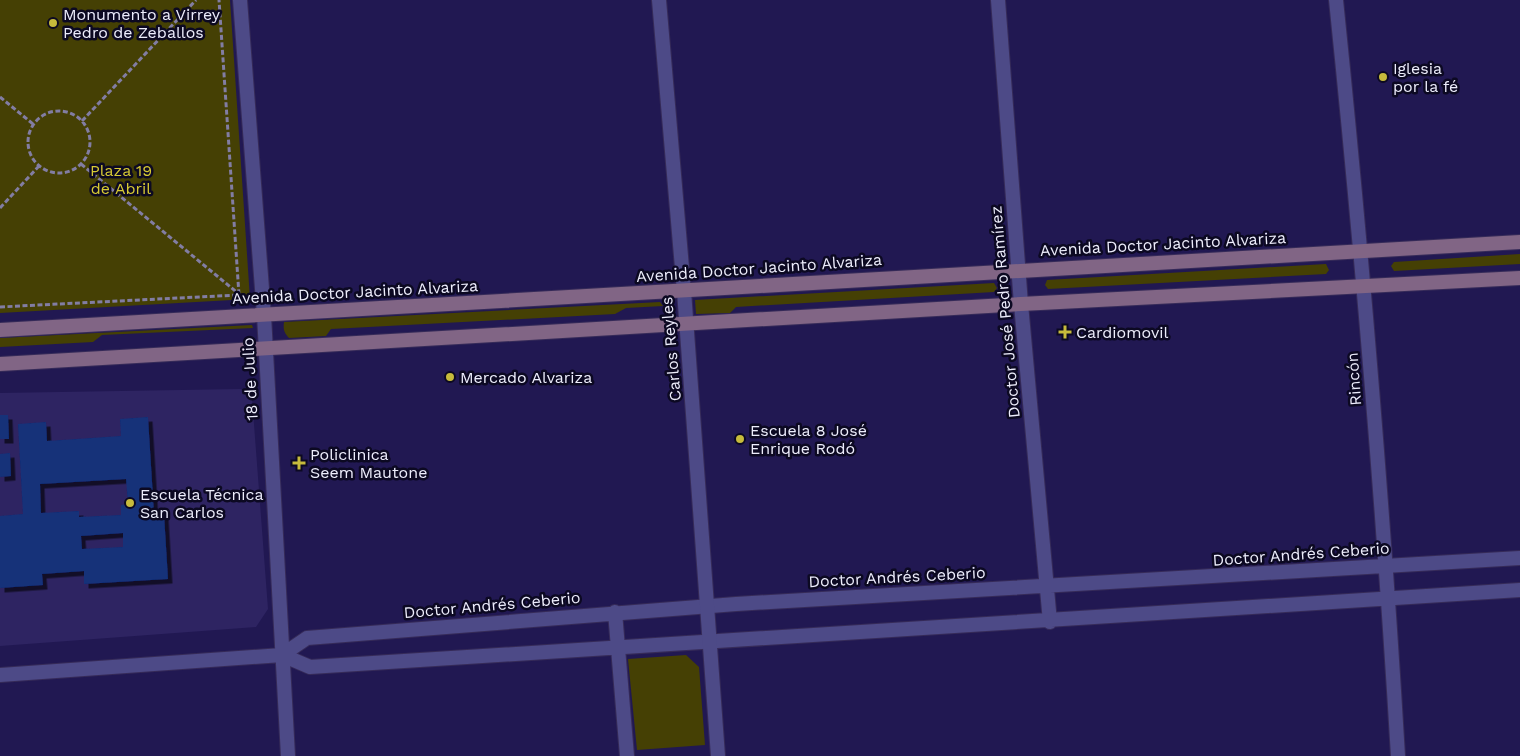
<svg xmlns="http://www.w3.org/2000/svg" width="1520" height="756" viewBox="0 0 1520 756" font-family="'Work Sans',sans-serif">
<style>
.built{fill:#2e2462}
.green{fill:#454004}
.building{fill:#133079;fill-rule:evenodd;filter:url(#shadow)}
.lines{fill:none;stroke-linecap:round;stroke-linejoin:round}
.minor-casing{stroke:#362b59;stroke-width:16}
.tertiary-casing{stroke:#362b59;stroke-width:16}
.secondary-casing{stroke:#362b59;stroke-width:16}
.path{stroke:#827da3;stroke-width:3;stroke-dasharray:5 2.5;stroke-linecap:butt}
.minor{stroke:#4d4a87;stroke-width:14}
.tertiary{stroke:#4d4a87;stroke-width:14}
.secondary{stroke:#816585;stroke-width:14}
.poi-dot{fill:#c7bb3c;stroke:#0c0922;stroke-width:2}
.labels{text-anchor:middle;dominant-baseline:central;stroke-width:5;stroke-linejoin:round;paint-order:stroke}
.poi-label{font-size:16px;fill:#ededfc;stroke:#0c0922;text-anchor:start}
.park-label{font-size:16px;fill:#d7ca34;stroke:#0c0922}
.street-label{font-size:16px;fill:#ededfc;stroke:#0c0922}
</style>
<defs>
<filter id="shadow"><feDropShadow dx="4.5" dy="4.5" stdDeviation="0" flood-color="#0009"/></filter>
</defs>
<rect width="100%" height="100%" fill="#211852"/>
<!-- built -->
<path class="built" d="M241 389 252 398 268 609 256 627 0 646V393Z"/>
<!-- green -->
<path class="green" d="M0 0H230L250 299 0 313Z
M1520 254V264L1394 271 1391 266 1394 262Z
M1326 264 1329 270 1326 274 1048 289 1045 285 1047 280Z
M994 283 997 288 994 292 736 307 730 313 696 314 695 300Z
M660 302 663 306 626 308 615 314 331 329 326 336 289 338C284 333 283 329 284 322Z
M252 325 253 328 102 335 93 342 0 347V338Z
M686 655 699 667 705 745 637 750 628 659Z"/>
<!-- building -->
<path class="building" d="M0 415H8L9 439H0Z
M148 417 154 514H164L168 579 84 584V571L42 574 43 585 0 588V516L23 514 18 424 46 422 47 441 121 436 120 419ZM126 479 128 504 121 505V515L79 517V511L41 513 40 484ZM123 533V547L82 549 81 536Z
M10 453 11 476 0 477V454Z"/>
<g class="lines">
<defs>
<path id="minor" d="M240 0 264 315 288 756
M659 0 684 291
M998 0 1021 304 1050 622
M1336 0C1362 252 1383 503 1398 756
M615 612 627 756
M282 655 307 638 736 604 1520 558
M0 675 282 655 310 667 1520 590"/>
<path id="tertiary" d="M684 291 718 756"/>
<path id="secondary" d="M0 330 1520 242
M0 364 1021 304 1520 278"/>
</defs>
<!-- minor casing -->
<use href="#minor" class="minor-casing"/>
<!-- tertiary casing -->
<use href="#tertiary" class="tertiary-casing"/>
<!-- secondary casing -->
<use href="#secondary" class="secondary-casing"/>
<!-- path -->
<path class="path" d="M0 97 33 124
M28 142a31 31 0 1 1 62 0a31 31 0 1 1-62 0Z
M82 121 196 0
M81 164 239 294
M0 208 39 166
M0 307 239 295 219 0"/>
<!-- minor -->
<use href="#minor" class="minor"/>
<!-- tertiary -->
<use href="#tertiary" class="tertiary"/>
<!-- secondary -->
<use href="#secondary" class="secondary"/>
</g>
<!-- markers -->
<g class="poi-dot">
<circle cx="53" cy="23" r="5"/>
<circle cx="1383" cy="77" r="5"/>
<path d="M1062.5 324.5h5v5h5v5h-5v5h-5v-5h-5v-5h5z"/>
<circle cx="450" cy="377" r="5"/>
<circle cx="740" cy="439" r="5"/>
<path d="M296.5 455.5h5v5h5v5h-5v5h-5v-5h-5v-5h5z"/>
<circle cx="130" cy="503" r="5"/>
</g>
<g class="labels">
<!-- poi labels -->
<g class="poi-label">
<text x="63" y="14">Monumento a Virrey<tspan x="63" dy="18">Pedro de Zeballos</tspan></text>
<text x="1393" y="68">Iglesia<tspan x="1393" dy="18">por la fé</tspan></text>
<text x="1076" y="332">Cardiomovil</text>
<text x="460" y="377">Mercado Alvariza</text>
<text x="750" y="430">Escuela 8 José<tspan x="750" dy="18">Enrique Rodó</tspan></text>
<text x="310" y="454">Policlinica<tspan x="310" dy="18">Seem Mautone</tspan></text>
<text x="140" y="494">Escuela Técnica<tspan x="140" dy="18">San Carlos</tspan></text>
</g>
<!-- park labels -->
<g class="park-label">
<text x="121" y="170">Plaza 19<tspan x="121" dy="18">de Abril</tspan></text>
</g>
<!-- street labels -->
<g class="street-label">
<text transform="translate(1163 244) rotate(-3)">Avenida Doctor Jacinto Alvariza</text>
<text transform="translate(759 268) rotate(-4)">Avenida Doctor Jacinto Alvariza</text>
<text transform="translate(355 292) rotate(-3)">Avenida Doctor Jacinto Alvariza</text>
<text transform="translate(1005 312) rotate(-95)">Doctor José Pedro Ramírez</text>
<text transform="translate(671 349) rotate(-95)">Carlos Reyles</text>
<text transform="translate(250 379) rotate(-93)">18 de Julio</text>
<text transform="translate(1354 379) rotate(-94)">Rincón</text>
<text transform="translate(1301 554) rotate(-4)">Doctor Andrés Ceberio</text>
<text transform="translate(897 577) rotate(-3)">Doctor Andrés Ceberio</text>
<text transform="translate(492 605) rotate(-5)">Doctor Andrés Ceberio</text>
</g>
</g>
</svg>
